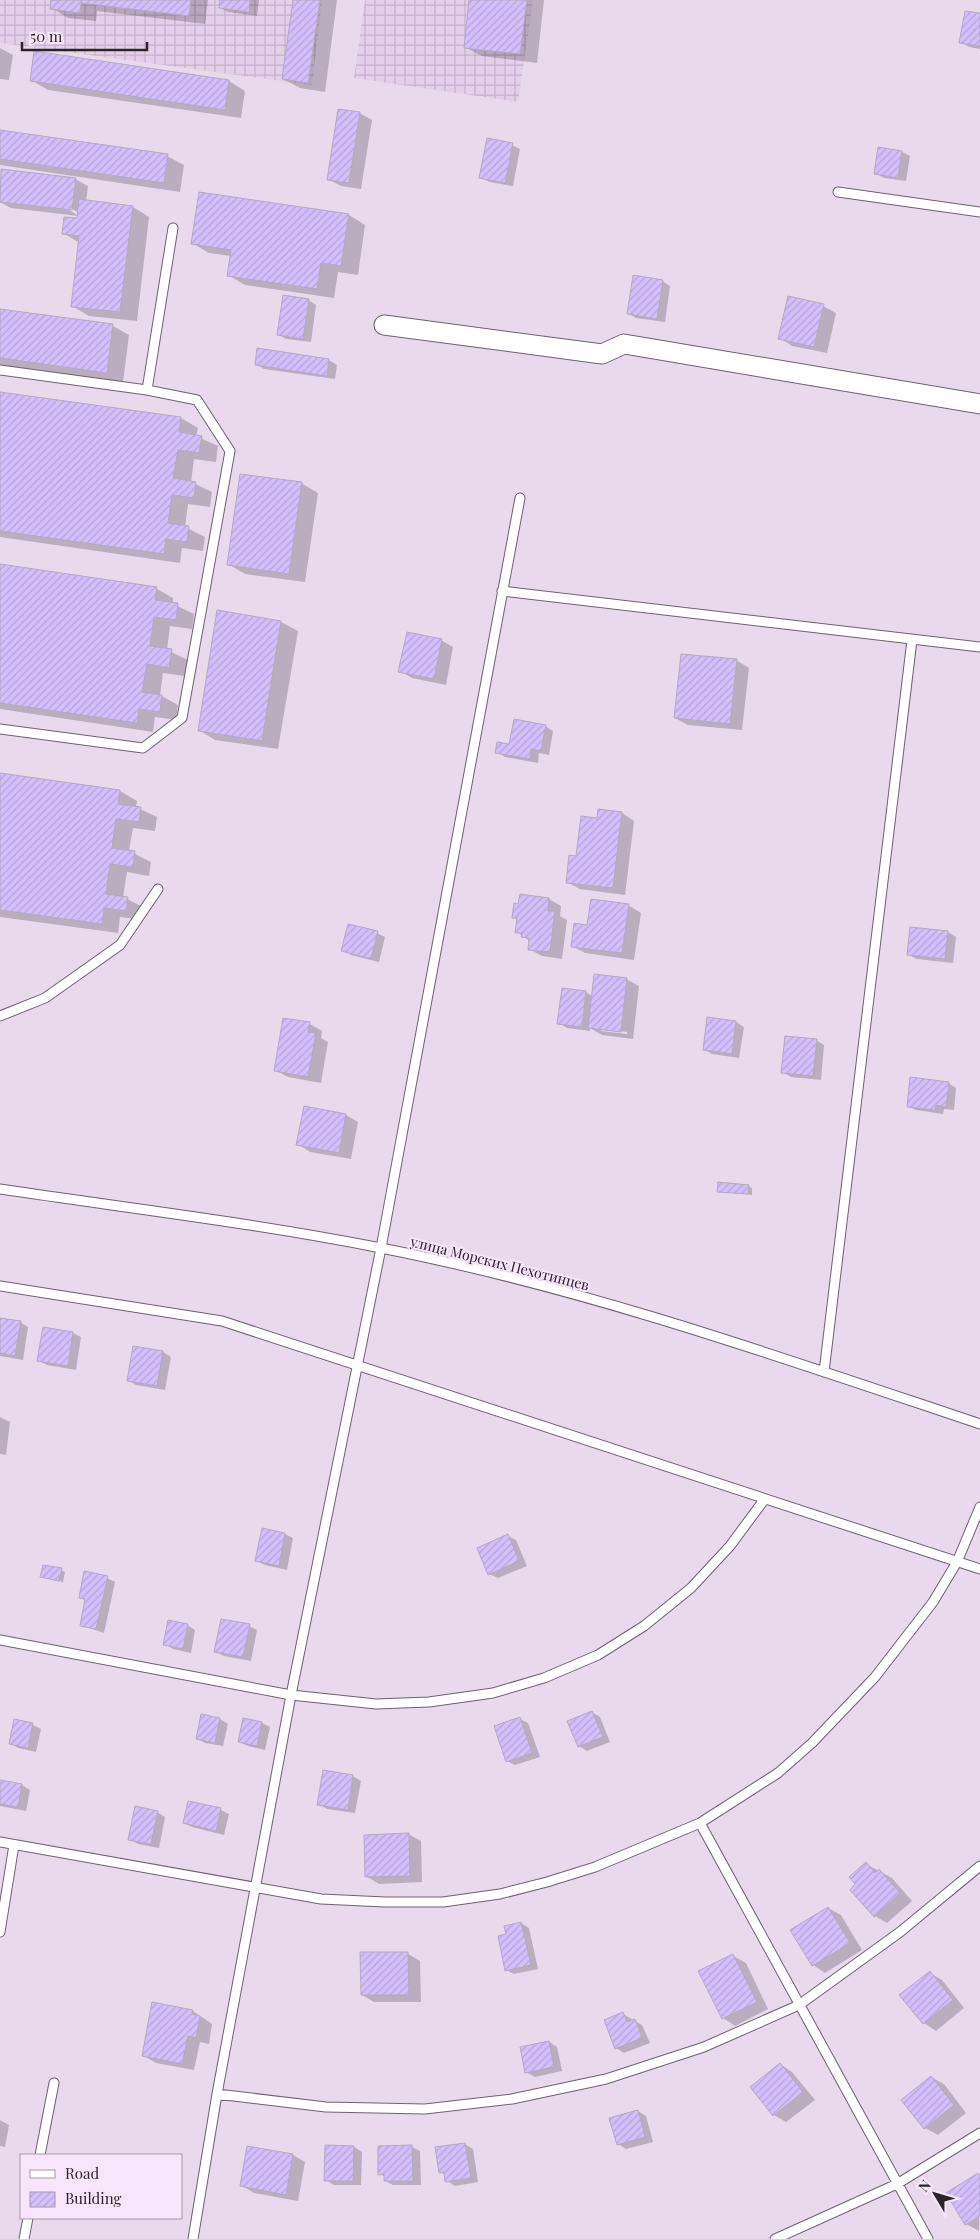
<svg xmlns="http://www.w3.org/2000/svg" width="980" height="2239" viewBox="0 0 980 2239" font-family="'Playfair Display',serif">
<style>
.industrial{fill:url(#industrial-grid)}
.shadow{fill:#0003;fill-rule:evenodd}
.building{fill:url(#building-hatch);stroke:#b1aac0}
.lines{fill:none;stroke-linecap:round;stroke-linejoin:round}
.lane-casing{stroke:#6e6071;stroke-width:11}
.street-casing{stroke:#6e6071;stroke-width:21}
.lane{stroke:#fff;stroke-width:9}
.street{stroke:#fff;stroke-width:19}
.labels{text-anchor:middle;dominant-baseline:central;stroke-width:4.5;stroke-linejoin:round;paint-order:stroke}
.street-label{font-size:14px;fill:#29232a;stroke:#f7e6fb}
</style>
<defs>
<pattern id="industrial-grid" width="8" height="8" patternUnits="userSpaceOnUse" patternTransform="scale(1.25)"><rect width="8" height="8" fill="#e4cfea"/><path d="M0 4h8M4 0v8" fill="none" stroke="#c4b1c9"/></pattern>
<pattern id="building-hatch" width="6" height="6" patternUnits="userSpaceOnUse" patternTransform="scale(1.25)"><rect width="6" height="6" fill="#d4bffc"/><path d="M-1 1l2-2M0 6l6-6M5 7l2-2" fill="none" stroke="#b6a4d8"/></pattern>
</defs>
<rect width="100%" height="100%" fill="#e9d9ed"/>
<!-- industrial -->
<path class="industrial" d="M0 0H322L312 85 0 43Z
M365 0H533L518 102 354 78Z"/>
<!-- shadow -->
<path class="shadow" d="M53 0H208L205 24 97 11 96 21 68 18 52 8Z
M221 0H259L257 16 228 12 220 8Z
M295 0H337L325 92 300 88 283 79Z
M471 0H544L537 63 482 56 465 47Z
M980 15V49L969 47 961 42Z
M0 48 13 55 9 80 0 79Z
M31 80 229 81 245 91 241 118 48 90Z
M359 113 372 120 361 189 341 186 328 179Z
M0 131 167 156 184 165 180 192 0 165Z
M512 145 520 149 513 186 489 182 481 177Z
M902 152 910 156 906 181 884 178 876 173Z
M2 170 75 179 88 186 86 202 133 207 149 217 137 321 89 316 72 306 80 243 63 233 78 219V216L11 208 0 202ZM67 206 79 213V216L66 208Z
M349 215 365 225 358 275 338 272 334 298 245 285 228 275 231 256 209 253 192 243Z
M662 281 670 286 665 322 636 318 628 313Z
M308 300 316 305 311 342 286 339 278 334Z
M823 306 836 313 827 353 792 346 780 338Z
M0 310 113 326 129 335 123 382 0 365Z
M258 350 329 360 337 365 335 379 264 369 256 364Z
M1 393 181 418 198 428 196 436 218 446 216 462 194 459 191 482 212 492 210 507 188 504 185 527 205 537 203 551 182 548 180 563 0 537Z
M301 483 318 493 305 582 245 574 228 564Z
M0 565 157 589 173 598V604L194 614 192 629 170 626 167 650 188 660 185 676 163 673 160 695 178 705 176 720 155 717 153 732 0 709Z
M218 612 281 622 298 631 278 749 215 740 199 730Z
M441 640 453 647 446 685 412 678 400 671Z
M736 660 749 668 742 730 688 725 675 718Z
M545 726 553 731 549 755 539 753 538 763 505 757 497 752Z
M0 774 120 791 137 801 136 807 157 817 155 831 133 828 129 851 151 862 149 876 127 872 123 897 145 908 143 920 120 917 118 933 0 917Z
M622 813 634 821 625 895 580 889 567 882 577 857 598 820Z
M549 899 561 906 560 916 567 920 562 959 542 956 529 949 530 941 517 932 518 920 513 917Z
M628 905 641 913 634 960 585 953 572 946 588 926Z
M948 932 956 937 953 963 917 959 909 955Z
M377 933 385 937 379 962 351 955 343 950Z
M626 979 639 986 633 1039 602 1035 590 1028V1031L567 1028 559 1023 586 992 593 997ZM601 1029 627 1032V1034L601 1031Z
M736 1022 744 1027 739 1058 712 1054 704 1049Z
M310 1024 322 1031 321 1038 328 1042 321 1083 288 1077 275 1070Z
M816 1040 824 1045 821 1080 791 1077 783 1072Z
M948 1083 956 1088 954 1110 944 1109 943 1114 916 1110 908 1106Z
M305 1107 346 1115 358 1122 351 1159 310 1152 298 1144Z
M748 1186 752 1188V1195L719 1191Z
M0 1319 20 1322 28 1327 23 1360 0 1356Z
M44 1328 73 1333 81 1337 76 1370 47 1365 39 1361Z
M163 1352 171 1357 165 1390 136 1385 128 1380Z
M0 1417 10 1422 6 1455 0 1454Z
M285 1534 293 1538 287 1570 265 1565 257 1561Z
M508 1536 516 1540 527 1566 498 1578 489 1574Z
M61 1570 65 1572 63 1582 42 1577Z
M107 1578 115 1582 104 1633 81 1625 86 1601 80 1597Z
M187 1625 195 1630 191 1653 173 1649 165 1644Z
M249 1626 257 1630 251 1661 224 1656 216 1652Z
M592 1712 600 1717 610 1742 587 1751 579 1746Z
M202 1716 220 1719 228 1724 223 1746 205 1743 197 1738Z
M244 1719 262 1723 270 1727 265 1750 248 1746 240 1742Z
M520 1719 528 1723 540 1757 515 1765 507 1761Z
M15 1721 33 1725 41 1729 36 1752 18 1748 10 1743Z
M324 1771 353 1776 361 1781 355 1813 327 1809 319 1804Z
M0 1781 22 1785 30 1790 26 1811 0 1806Z
M189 1802 221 1810 229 1814 224 1835 192 1827 184 1823Z
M157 1812 165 1817 159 1848 138 1844 130 1839Z
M408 1834 421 1841 422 1882 379 1884 366 1876Z
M866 1864 892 1878 912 1901 887 1923 875 1916Z
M828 1908 841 1915 862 1950 825 1973 813 1965Z
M521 1923 529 1928 538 1969 514 1974 506 1970Z
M362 1954H408L420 1961 421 2002H374L362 1995Z
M733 1956 746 1963 768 2009 735 2026 723 2018Z
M930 1973 942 1980 964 2008 936 2031 924 2023Z
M153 2004 193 2011 212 2024 209 2044 200 2042 194 2070 156 2063 144 2056Z
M623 2014 642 2025 650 2043 624 2053 616 2048Z
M549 2042 557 2047 562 2071 535 2077 526 2072Z
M780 2064 792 2072 815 2100 786 2122 774 2115Z
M931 2077 944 2084 966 2113 938 2135 925 2128Z
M638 2111 646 2116 653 2142 626 2149 618 2144Z
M0 2120 9 2125 5 2147 0 2146Z
M465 2144 473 2149 478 2182 455 2186 447 2181 446 2175 440 2172Z
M248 2147 293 2155 305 2162 298 2201 254 2193 241 2185Z
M354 2147 362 2152 361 2185H334L326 2180Z
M412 2147 420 2151 421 2185H393L385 2181V2177L380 2174Z
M978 2174 980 2175 979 2231 966 2224Z"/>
<!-- building -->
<path class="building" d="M51 0H191L189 16 81 3 80 13 50 9Z
M220 0H250L249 12 219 8Z
M293 0H320L308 83 282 79Z
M469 0H527L520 54 464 48Z
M965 11 980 13V46L959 43Z
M34 51 229 80 225 110 30 81Z
M338 109 360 112 349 183 327 180Z
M0 130 168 154 164 183 0 159Z
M487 138 513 143 505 183 479 178Z
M878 147 902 151 898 178 874 174Z
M1 169 76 178 72 210 0 202Z
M199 192 349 214 341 266 321 263 317 289 227 276 231 250 191 244Z
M79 199 133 206 120 312 71 307 79 236 62 234 64 217 77 218Z
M633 275 663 280 657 319 627 314Z
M283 295 309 299 303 339 277 335Z
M788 296 824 304 814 347 778 339Z
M0 309 113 324 107 373 0 358Z
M257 348 329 359 327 376 255 365Z
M0 392 181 417 179 432 202 436 199 453 178 450 173 478 196 482 194 498 172 495 168 523 189 526 187 542 166 539 164 554 0 531Z
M240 474 302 482 289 574 227 565Z
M0 564 157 587 155 600 178 603 176 620 154 617 150 646 172 649 169 668 147 664 142 692 162 695 160 712 139 709 137 723 0 703Z
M217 610 281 621 262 741 198 731Z
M407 632 442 639 434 679 398 672Z
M681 654 737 659 730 724 674 718Z
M514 719 546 725 541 751 531 749 530 759 495 753 497 742 509 744Z
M0 773 120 790 118 804 141 807 139 822 116 819 112 848 135 851 133 867 110 864 106 894 128 897 126 911 104 908 102 924 0 910Z
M598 809 622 812 613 888 566 883 569 855 576 856 581 816 597 818Z
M520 894 549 898 548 911H555L550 952 528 950 529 938 521 937 522 933H515L517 918H512L514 903 518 904Z
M591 899 629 904 622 953 571 947 574 923 587 925Z
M348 924 378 931 371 959 341 951Z
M910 927 948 931 945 959 907 955Z
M594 974 627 978 621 1032 588 1028Z
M562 988 586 991 582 1027 557 1024Z
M707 1017 736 1021 732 1054 703 1050Z
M283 1018 310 1022 308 1032 316 1033 308 1077 274 1071Z
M785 1036 817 1039 813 1076 781 1073Z
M910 1077 949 1082 946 1107 936 1105 935 1110 907 1107Z
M304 1106 346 1114 339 1153 296 1145Z
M718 1182 749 1185 748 1194 717 1192Z
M0 1318 21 1321 15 1356 0 1353Z
M43 1327 73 1332 68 1366 37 1361Z
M133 1346 163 1351 157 1386 127 1381Z
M262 1528 285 1533 279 1566 255 1561Z
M508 1534 519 1561 488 1575 477 1548Z
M43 1565 62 1568 59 1581 40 1577Z
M84 1571 108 1576 96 1629 80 1626 85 1599 79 1598Z
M221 1619 250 1624 243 1657 214 1652Z
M168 1620 188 1624 183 1649 163 1645Z
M592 1711 603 1737 578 1747 567 1721Z
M201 1714 220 1718 215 1743 196 1739Z
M520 1717 532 1753 506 1762 494 1726Z
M243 1718 262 1722 257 1746 238 1742Z
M14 1719 33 1723 28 1748 9 1744Z
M323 1770 353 1775 348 1810 317 1805Z
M0 1780 22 1784 18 1807 0 1804Z
M188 1801 221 1808 216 1831 183 1823Z
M135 1806 158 1811 151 1844 128 1840Z
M409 1833 410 1876 365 1877 364 1835Z
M866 1862 875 1873 879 1869 900 1893 874 1917 850 1890 855 1884 849 1877Z
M828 1907 850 1943 812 1966 790 1930Z
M521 1922 531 1965 505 1971 498 1936 506 1934 504 1926Z
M360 1952H408L409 1995H361Z
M733 1954 757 2002 722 2019 698 1971Z
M930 1971 953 2000 923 2024 899 1995Z
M152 2002 193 2010 192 2014 200 2016 196 2038 188 2036 182 2064 142 2056Z
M623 2012 627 2022 635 2019 642 2038 615 2049 604 2020Z
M549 2041 554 2067 525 2073 520 2047Z
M780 2063 803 2092 773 2116 750 2087Z
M931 2076 954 2105 924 2129 901 2100Z
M638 2110 645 2137 617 2145 609 2118Z
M465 2143 471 2178 445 2182 444 2172 439 2173 435 2147Z
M325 2145 354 2146 353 2181H324Z
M412 2145 413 2181H384V2174L378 2175V2146Z
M247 2146 293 2154 286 2195 240 2186Z
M978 2173 980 2176V2216L965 2225 946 2193Z"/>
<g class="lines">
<defs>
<path id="lane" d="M838 192 980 212
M0 370 147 390 197 400 230 451 182 718 143 748 0 729
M147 390 173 228
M502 591 980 647
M0 1016 45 998 120 945 158 889
M0 1189C127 1208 255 1223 381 1248 585 1288 783 1358 980 1424
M0 1286 222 1321 980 1569
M824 1372 912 640
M0 1640 291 1695 376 1704 429 1702 493 1693 544 1678 598 1655 644 1626 691 1588 730 1546 764 1500
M700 1823 928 2239
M0 1842 321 1899 385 1902H443L500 1894 547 1882 595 1867 700 1823 778 1773 812 1743 875 1677 933 1602 957 1562 980 1507
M0 1932 14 1845
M217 2094 326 2107 425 2109 512 2099 606 2079 704 2047 799 2005 900 1932 980 1866
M40 2155 54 2083
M24 2239 28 2218
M193 2239 217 2094 291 1695 381 1248 520 498
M775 2239 897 2184 980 2133"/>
<path id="street" d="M384 325 602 354 624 344 980 404"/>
</defs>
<!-- lane casing -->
<use href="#lane" class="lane-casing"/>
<!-- street casing -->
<use href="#street" class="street-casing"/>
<!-- lane -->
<use href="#lane" class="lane"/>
<!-- street -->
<use href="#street" class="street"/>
</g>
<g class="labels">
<!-- street labels -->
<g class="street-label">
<text transform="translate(500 1263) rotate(14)">улица Морских Пехотинцев</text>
</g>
</g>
<!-- legend -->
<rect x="20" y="2154" width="162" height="65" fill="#f7e6fb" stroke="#a598a7"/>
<rect x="30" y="2170" width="25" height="8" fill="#ffffff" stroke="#a598a7"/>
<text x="65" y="2179" font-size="15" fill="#29232a">Road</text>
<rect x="30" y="2192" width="25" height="15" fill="url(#building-hatch)" stroke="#a598a7"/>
<text x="65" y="2204" font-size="15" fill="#29232a">Building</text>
<!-- north arrow -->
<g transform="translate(935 2194) rotate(308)" stroke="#f7e6fb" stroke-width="4" paint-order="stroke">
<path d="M0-4L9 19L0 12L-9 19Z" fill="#29232a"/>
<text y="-8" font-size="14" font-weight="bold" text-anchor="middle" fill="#29232a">N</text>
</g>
<!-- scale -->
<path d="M22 42v8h125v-8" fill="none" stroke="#29232a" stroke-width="2.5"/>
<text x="30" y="42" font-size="15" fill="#29232a" stroke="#f7e6fb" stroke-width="4" paint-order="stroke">50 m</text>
</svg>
